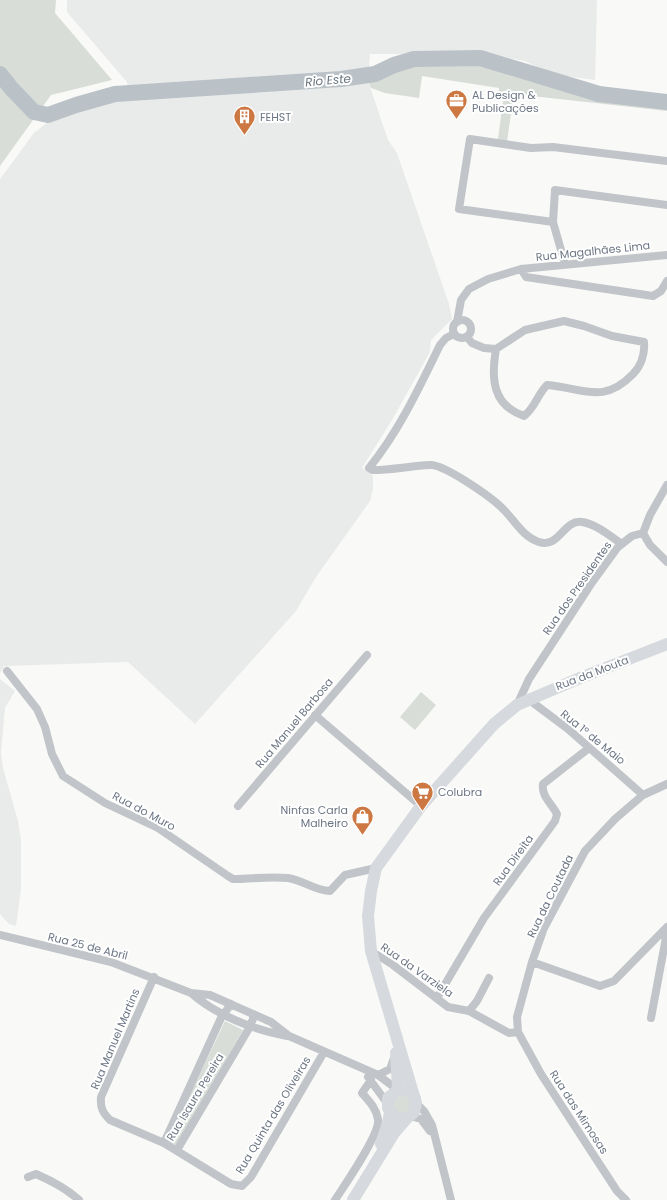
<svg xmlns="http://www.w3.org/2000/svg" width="667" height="1200" viewBox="0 0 667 1200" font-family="Poppins,sans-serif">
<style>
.built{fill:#e9ebea}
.green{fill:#d8ddd7}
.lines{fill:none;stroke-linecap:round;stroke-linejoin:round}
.river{stroke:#bac2c7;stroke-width:16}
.street{stroke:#c1c4c8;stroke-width:8}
.secondary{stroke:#d6d9dd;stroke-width:12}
.labels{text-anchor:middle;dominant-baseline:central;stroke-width:4;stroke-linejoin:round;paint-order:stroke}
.poi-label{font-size:11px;fill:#6c7684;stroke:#fff;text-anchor:start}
.street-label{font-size:11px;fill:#6c7684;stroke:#fff}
.water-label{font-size:12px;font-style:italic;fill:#68757f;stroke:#fff}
</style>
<rect width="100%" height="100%" fill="#f9f9f7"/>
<!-- built -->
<path class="built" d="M67 0H597L595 80 552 74 525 61 484 54H370L368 81 388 140 397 153 449 304 452 319 431 340 430 352 392 420 362 468 373 476V489L370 501 316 577 296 611 195 724 128 662 4 666 0 673V179L34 133 48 122 85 109 129 98 127 82 67 12Z
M0 679 15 691 5 708 1 753 3 768 18 821 21 840V889L16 926 9 924 0 914Z"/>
<!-- green -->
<path class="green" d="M0 0H56L55 13 112 80 51 95 0 166Z
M447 61 484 63 613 101 667 106V111L514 94 507 141 498 139 503 101 498 98 499 88 422 76 419 98 385 93 371 88 368 81C384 79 384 75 397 68 411 60 431 61 447 61Z
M421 692 436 705 415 730 400 717Z
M225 1021 243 1030 176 1145 168 1142Z
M402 1095 409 1098 411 1107 405 1113H399L394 1109V1100Z"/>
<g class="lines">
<!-- river -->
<path class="river" d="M0 74 11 88 34 112 48 115 76 105 115 94 341 79 375 74 394 65 414 59 480 58 599 94 667 102"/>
<!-- street -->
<path class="street" d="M553 222 459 209 470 139 531 148 553 147 667 161
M565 264 553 222 555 190 667 205
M521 269 526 277 653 296 661 291 667 281
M453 329a9 9 0 1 1 18 0a9 9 0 1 1-18 0Z
M457 322 461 300 469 289 488 279 521 269 667 255
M454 334 446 338 440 345C419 388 399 431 369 468L372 470C392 470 410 466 430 465 444 464 493 498 504 510 515 521 523 537 539 542 559 549 564 519 582 522 596 524 610 536 622 544
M467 337 472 343 484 348 496 349 525 330 564 321 584 326 612 336 644 342C645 354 641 366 633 374 603 405 584 388 547 385 537 395 535 408 524 416 492 405 491 378 496 349
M643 533 650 515 667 485
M643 533 650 545 667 562
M7 671 37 709 45 727 52 754 63 776 105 803 158 828 228 876 233 879C251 879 270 876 288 878 303 880 315 891 330 891L345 875 376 868
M528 699 568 729 643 795
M517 705 529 679 591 584 618 547 632 536 643 533
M315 715 421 806
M238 806 367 655
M0 935 111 962 191 993 210 995 271 1022 289 1036 378 1075 398 1090
M371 951 393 965 448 1007 469 1011 509 1033 518 1032
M532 962 600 986 614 981 667 927
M154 977 101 1097C100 1108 103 1113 110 1120L164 1143 231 1184 242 1186 251 1177 324 1052
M191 993C216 1015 254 1030 287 1036
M437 998 484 918 555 821 557 814C552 804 541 796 543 784L589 748
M469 1011 477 1001 489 978
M651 1018 667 932
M378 1075 390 1069 394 1058
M368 1077 387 1103
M416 1103 424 1111 432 1125 451 1200
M410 1116 421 1119 430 1131
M164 1143 221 1018 231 1004
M177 1150 248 1030 253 1019V1014
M28 1177 36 1174C52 1181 66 1188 79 1200
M335 1200C344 1186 381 1133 378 1119 376 1108 369 1101 362 1093L371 1080
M626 1200 617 1191 589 1148 541 1074 518 1032 517 1017 532 962 544 928 585 851 615 819 643 795 667 784"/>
<!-- secondary -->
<path class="secondary" d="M396 1053 398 1090
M415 1098 409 1091 398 1090 388 1098V1108L395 1117 402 1119 410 1116 414 1112 416 1103 371 951 368 916 371 891 376 868 421 806 494 724 517 705 580 678 667 644
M381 1144 388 1123 390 1112
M353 1200 394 1133 407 1118"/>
</g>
<!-- icons -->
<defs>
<symbol id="office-pin" viewBox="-11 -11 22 30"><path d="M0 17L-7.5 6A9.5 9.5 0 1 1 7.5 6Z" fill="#cd7843" stroke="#fff"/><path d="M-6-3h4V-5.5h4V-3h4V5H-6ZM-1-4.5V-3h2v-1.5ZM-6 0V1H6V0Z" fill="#fff"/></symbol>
<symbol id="building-pin" viewBox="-11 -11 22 30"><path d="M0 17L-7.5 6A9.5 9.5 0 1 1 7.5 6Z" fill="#cd7843" stroke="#fff"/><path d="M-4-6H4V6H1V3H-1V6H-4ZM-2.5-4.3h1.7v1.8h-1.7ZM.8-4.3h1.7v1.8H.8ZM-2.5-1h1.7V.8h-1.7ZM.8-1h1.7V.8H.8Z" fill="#fff"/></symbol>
<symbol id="supermarket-pin" viewBox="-11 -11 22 30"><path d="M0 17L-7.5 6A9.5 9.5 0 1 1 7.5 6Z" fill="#cd7843" stroke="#fff"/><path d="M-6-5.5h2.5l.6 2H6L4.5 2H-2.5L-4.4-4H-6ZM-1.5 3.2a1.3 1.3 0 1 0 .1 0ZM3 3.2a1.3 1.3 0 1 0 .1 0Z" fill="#fff"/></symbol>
<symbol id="shop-pin" viewBox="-11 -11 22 30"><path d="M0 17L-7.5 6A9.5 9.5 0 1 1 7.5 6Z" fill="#cd7843" stroke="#fff"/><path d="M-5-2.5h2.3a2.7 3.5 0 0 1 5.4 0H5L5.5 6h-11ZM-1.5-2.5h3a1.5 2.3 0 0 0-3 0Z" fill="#fff"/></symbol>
</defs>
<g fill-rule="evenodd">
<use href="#office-pin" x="444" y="88" width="25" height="34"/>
<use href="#building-pin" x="232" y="104" width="25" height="34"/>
<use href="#supermarket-pin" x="410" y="780" width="25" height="34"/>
<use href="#shop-pin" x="350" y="804" width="25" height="34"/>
</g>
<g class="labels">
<!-- poi labels -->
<g class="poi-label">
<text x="472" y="95">AL Design &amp;<tspan x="472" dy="13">Publicações</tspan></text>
<text x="260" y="117">FEHST</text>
<text x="438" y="792">Colubra</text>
<text x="348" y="810" text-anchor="end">Ninfas Carla<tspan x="348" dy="13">Malheiro</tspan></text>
</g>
<!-- street labels -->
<g class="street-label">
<text transform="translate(593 251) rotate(-6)">Rua Magalhães Lima</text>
<text transform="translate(577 588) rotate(-55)">Rua dos Presidentes</text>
<text transform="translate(592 673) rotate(-21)">Rua da Mouta</text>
<text transform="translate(294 723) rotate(-50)">Rua Manuel Barbosa</text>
<text transform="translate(593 737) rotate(39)">Rua 1º de Maio</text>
<text transform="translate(144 811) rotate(28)">Rua do Muro</text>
<text transform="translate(513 860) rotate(-54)">Rua Direita</text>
<text transform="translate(550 896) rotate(-64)">Rua da Coutada</text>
<text transform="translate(88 946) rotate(14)">Rua 25 de Abril</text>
<text transform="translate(417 970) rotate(35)">Rua da Varziela</text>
<text transform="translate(115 1039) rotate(-67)">Rua Manuel Martins</text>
<text transform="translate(195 1097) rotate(-59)">Rua Isaura Pereira</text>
<text transform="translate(579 1112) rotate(57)">Rua das Mimosas</text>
<text transform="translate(273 1115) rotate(-59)">Rua Quinta das Oliveiras</text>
</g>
<!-- water labels -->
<g class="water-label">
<text transform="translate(328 80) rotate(-5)">Rio Este</text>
</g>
</g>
</svg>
